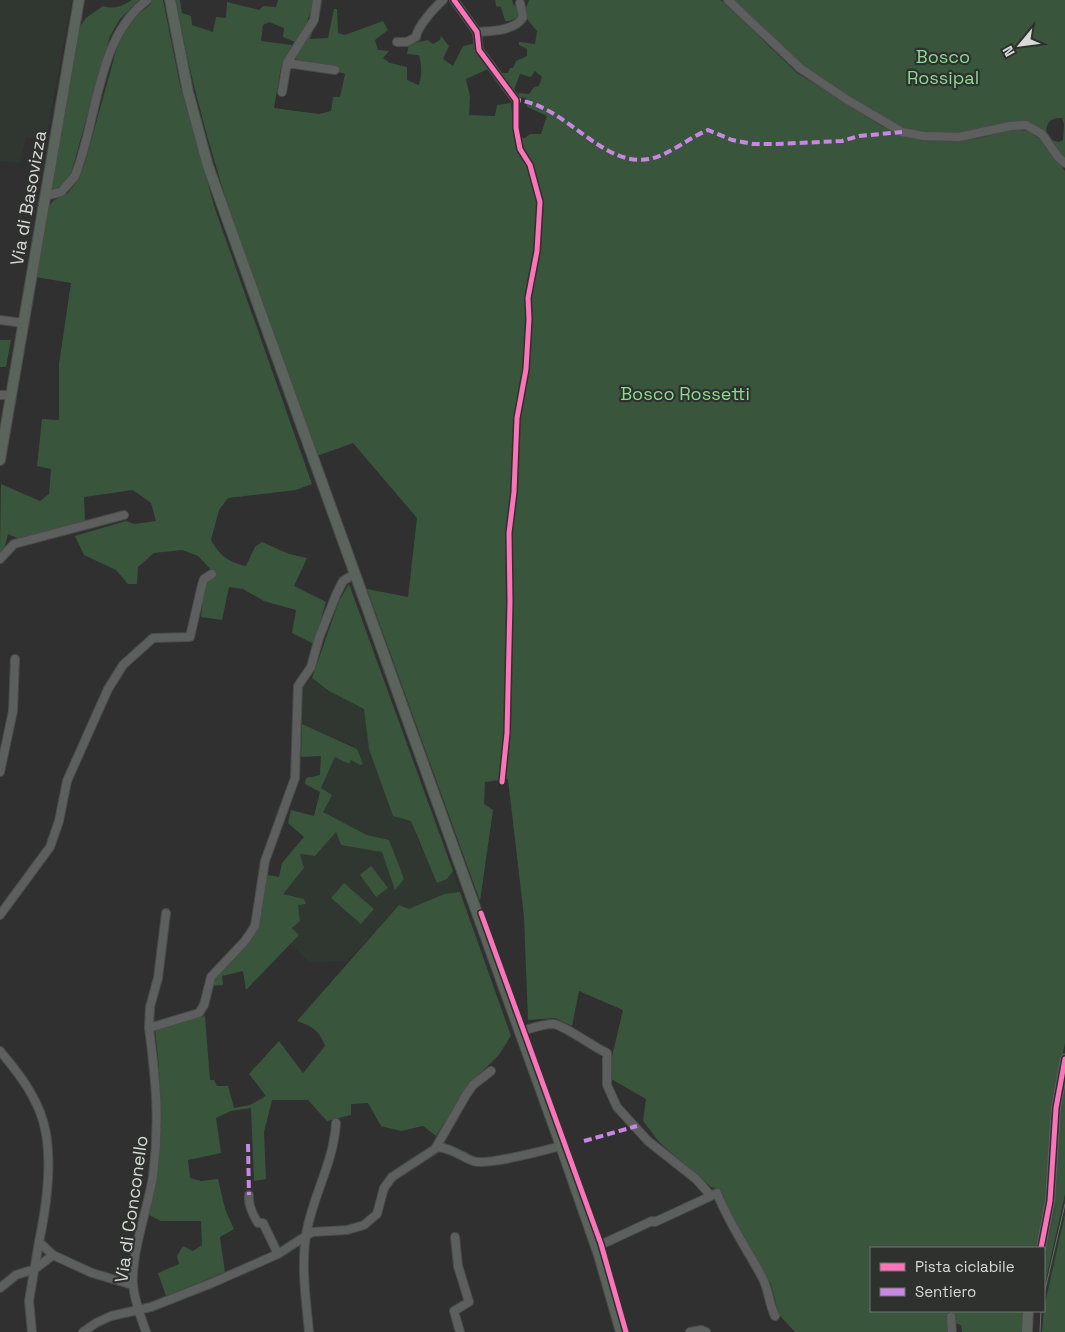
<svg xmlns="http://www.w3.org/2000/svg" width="1065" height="1332" viewBox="0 0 1065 1332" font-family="'Space Grotesk',sans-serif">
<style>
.built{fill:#303730}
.green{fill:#39563c}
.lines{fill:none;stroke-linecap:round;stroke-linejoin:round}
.minor-casing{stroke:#4a4b4a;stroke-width:10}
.major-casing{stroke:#4a4b4a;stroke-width:12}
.minor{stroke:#5d5f5e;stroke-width:8}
.major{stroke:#5a635c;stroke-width:10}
.tram{stroke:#6b6c6b;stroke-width:1}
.quiet{stroke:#c787e3;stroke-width:4;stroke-dasharray:8 4;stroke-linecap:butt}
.cycleway-casing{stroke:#2e312e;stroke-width:8}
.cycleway{stroke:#fb73b8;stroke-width:5}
.labels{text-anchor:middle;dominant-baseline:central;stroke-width:4.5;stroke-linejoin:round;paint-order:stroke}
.park-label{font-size:18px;fill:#8adc92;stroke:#2e312e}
.street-label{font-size:18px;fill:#d8dad8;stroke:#2e312e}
</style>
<rect width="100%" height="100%" fill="#2f302f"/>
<!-- built -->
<path class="built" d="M0 0H72L46 137 26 138 20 163 0 161Z
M312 678 329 691 364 709 369 749 411 820 422 850 447 879 453 871 460 892 444 894 409 909 399 905 348 961 310 962 290 944 299 935 292 928 299 897 282 894 304 869 299 854 315 856 336 831 341 845 382 852 386 863 389 840 367 835 323 812 321 788 335 757 349 764 351 760 360 765 354 746 302 724 300 694 303 683Z
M1065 1194V1214L1044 1308V1288Z"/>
<!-- green -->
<path class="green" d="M132 0H139L120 19 110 36 71 173 63 184 54 190 51 187 78 29 86 18 103 6C114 10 122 6 132 0Z
M149 0H163L180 85 215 209 312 484 296 490 228 498 219 510 211 540C220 556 228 562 246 566L255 547 262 542 289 554 307 558 294 586 326 602 314 644 292 633 296 610 264 601 243 589 229 587 222 620 201 617 205 585 216 575 198 556 182 550 154 553 138 567 137 584H128L116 570 84 555 75 536 126 521 134 524 156 521 151 503 133 490 84 497 85 521 22 540 8 534 5 546 0 553 1 484 40 501 49 494 51 469 37 466 42 419 59 420V364L71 283 36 277 49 206 54 200 68 193 79 178 85 163 116 51 124 32 136 16 151 4Z
M176 0H180L182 13 191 16 192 25 213 32 216 17 226 18 227 2 259 10 263 6 276 7 278 0H314L305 28 295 42 283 37 284 28 269 22 263 25 261 41 292 45 281 67 274 108 319 114 331 111 333 97H340L345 74 339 72 338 66 292 59 313 29 310 39 328 38 334 9H337L338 33 345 35 383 21 388 30 375 40 378 50 389 51 383 58 390 63 407 67V80L419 85C422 74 422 66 419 55L407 54 409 44 428 40 433 44 440 40 441 36 449 46 443 59 453 66 463 46 476 43 477 54 488 69 466 79 470 97 469 115 495 116 497 105 511 103 514 137 525 138 530 134H541L547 116 527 107 526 98 519 97V93L529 94 534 87 539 86 542 77 535 71 531 77 520 74 514 90 501 73H508L510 68H513L516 61 527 56V49L519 45V42L535 44 537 31 527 19 526 8 529 0H721L797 73 883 127 914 138 934 141 976 139 1015 129 1028 131 1045 142 1065 171V1043L1051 1112 1048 1184 1036 1248H871V1311H948L949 1332H795L779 1315 771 1284 735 1224 721 1190 711 1187 659 1142 643 1121 646 1099 611 1079 610 1065 623 1010 579 991 572 1026 555 1018 528 1020 524 917 508 779 485 782 484 804 493 810 480 901 367 589 408 597 417 518 353 443 317 456C263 306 203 157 176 0Z
M495 0H512L513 4 517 7 519 16 510 21H505L501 7 496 6Z
M734 0H1065V160L1050 140 1059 142 1063 140 1064 124 1062 118C1050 117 1046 123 1046 134L1031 124 1022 121 966 133 942 134 900 127 804 68Z
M0 340H11L6 367H0Z
M349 584 453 871 447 879 437 883 411 821 393 816 369 749 364 709 329 691 312 678 339 601Z
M302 724 357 749 363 764 360 765 351 760 349 764 335 757 321 788 332 795 323 812 367 835 389 840 404 879 395 890 382 852 341 845 336 832 315 856 300 854 304 868 283 894 304 899 306 904 298 905 300 921 292 928 299 935 246 990 243 971 222 976 223 985 212 986 217 976 259 927 267 875 279 877 282 863 304 837 288 823 291 810 314 816 320 792 305 784 306 778 320 775 321 756 301 757Z
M371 866 388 888 376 897 360 875Z
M344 883 374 909 361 924 331 898Z
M460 892 511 1036 498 1056 469 1084 436 1136 423 1126 401 1131 381 1126 368 1103 351 1104V1115L327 1121 308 1100H272L264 1132 266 1179 254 1181 251 1108 231 1111 216 1118 221 1153 188 1160 190 1178 201 1181 218 1179 225 1209 234 1229 220 1237 225 1272 166 1296 158 1273 179 1264 177 1256 183 1246 193 1251 202 1245 201 1221H161L149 1215C164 1151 163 1095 155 1030L205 1016 210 1080H214L217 1086H228L234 1108 250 1105 266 1096 249 1074 279 1041 303 1073 325 1046C320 1031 312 1026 297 1021L399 905 409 909 444 894Z
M1065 1085V1194L1044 1288V1257L1055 1209 1060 1115Z
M1065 1214V1332H1042L1044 1308Z
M951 1311H1024L1023 1332H962L961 1325 954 1323V1315Z"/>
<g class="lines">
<defs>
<path id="minor" d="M454 0 477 32 479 50 516 100
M728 0 800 68 846 99 902 132 924 136 959 137 1010 126 1026 125 1042 134 1058 157 1065 163
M477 32C491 31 515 31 523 17L520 3
M397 42H407L416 37C417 27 435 7 443 0
M287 63 335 70
M282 92 287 63 314 20 317 0
M45 196 61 192 75 176C98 119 96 39 147 0
M0 320 23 323
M0 395H11
M0 559 14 544 124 515
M0 772 13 711 15 659
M0 915 50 847 59 821 67 781 108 689 123 665 153 638 190 637 202 585 204 579 212 574
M149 1028 150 1007 158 978 166 913
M519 1032C530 1029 542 1024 553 1024 562 1024 595 1048 607 1053V1085L617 1107 648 1141 696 1179 711 1196 717 1193C729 1224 748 1250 763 1279 769 1291 769 1304 775 1316
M0 1051C16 1070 31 1089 40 1112 55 1149 47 1204 39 1242L53 1255
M437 1147C452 1148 460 1156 473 1161 484 1166 546 1150 561 1146
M249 1195C248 1204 253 1215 258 1223H263L278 1254
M455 1237 458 1266 469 1302 454 1311 460 1332
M596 1247 652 1221 655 1222 711 1196
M53 1255 92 1273 133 1285
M0 1288 16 1275 35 1269 53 1255
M951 1317 952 1332
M32 1332 29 1301 39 1242
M83 1332 96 1323 111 1316 151 1307 212 1283 278 1254 312 1232 347 1230 364 1225 377 1214 384 1188 392 1177 435 1149 466 1095 473 1085 491 1071
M146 1332C141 1317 134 1300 133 1284 131 1253 148 1208 153 1176 160 1122 156 1081 149 1028L199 1013 204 1005 211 977 245 941 255 926 265 861 295 778 298 686 311 667 319 638 336 595 343 581 354 574
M309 1332C306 1300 301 1267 306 1235 312 1197 334 1162 336 1123
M690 1332 701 1330 706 1332"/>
<path id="major" d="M170 0 188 92 208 166 561 1146 599 1255 621 1332
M0 460 79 0
M1041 1248 1050 1201 1056 1108 1065 1059
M1027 1332 1028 1311"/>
</defs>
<!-- minor casing -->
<use href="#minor" class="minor-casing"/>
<!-- major casing -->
<use href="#major" class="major-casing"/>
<!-- minor -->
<use href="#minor" class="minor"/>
<!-- major -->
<use href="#major" class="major"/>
<!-- tram -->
<path class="tram" d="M1044 1294 1065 1204
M1040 1332 1041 1311"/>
<!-- quiet -->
<path class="quiet" d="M515 103 516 100C565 104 602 168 649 159 670 155 688 138 708 130L732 140 753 144H776L842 141 859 136 902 132
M584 1141 637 1126
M248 1144 249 1195"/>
<defs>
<path id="cycleway" d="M454 0 477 32 479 50 516 100V128L520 149 530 165 540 202 537 251 528 298 529 319 526 369 517 418 514 492 509 533 510 602 507 733 502 782
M481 913 601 1244 626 1332
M1041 1248 1050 1201 1056 1108 1065 1059"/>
</defs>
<!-- cycleway casing -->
<use href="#cycleway" class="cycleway-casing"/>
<!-- cycleway -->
<use href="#cycleway" class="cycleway"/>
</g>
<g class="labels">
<!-- park labels -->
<g class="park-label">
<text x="943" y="56">Bosco<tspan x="943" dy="21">Rossipal</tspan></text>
<text x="685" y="393">Bosco Rossetti</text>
</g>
<!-- street labels -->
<g class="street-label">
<text transform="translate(28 198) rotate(-80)">Via di Basovizza</text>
<text transform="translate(131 1209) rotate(-82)">Via di Conconello</text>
</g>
</g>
<!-- legend -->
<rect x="870" y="1247" width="175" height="65" fill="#2e312e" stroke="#727572"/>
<rect x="880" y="1263" width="25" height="8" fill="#fb73b8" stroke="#727572"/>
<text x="915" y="1272" font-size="15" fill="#d8dad8">Pista ciclabile</text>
<rect x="880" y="1288" width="25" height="8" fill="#c787e3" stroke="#727572"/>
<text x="915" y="1297" font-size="15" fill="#d8dad8">Sentiero</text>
<!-- north arrow -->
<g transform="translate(1020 45) rotate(241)" stroke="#2e312e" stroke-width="4" paint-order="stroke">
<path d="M0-4L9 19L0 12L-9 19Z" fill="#d8dad8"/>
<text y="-8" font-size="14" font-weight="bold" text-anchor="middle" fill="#d8dad8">N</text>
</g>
</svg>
